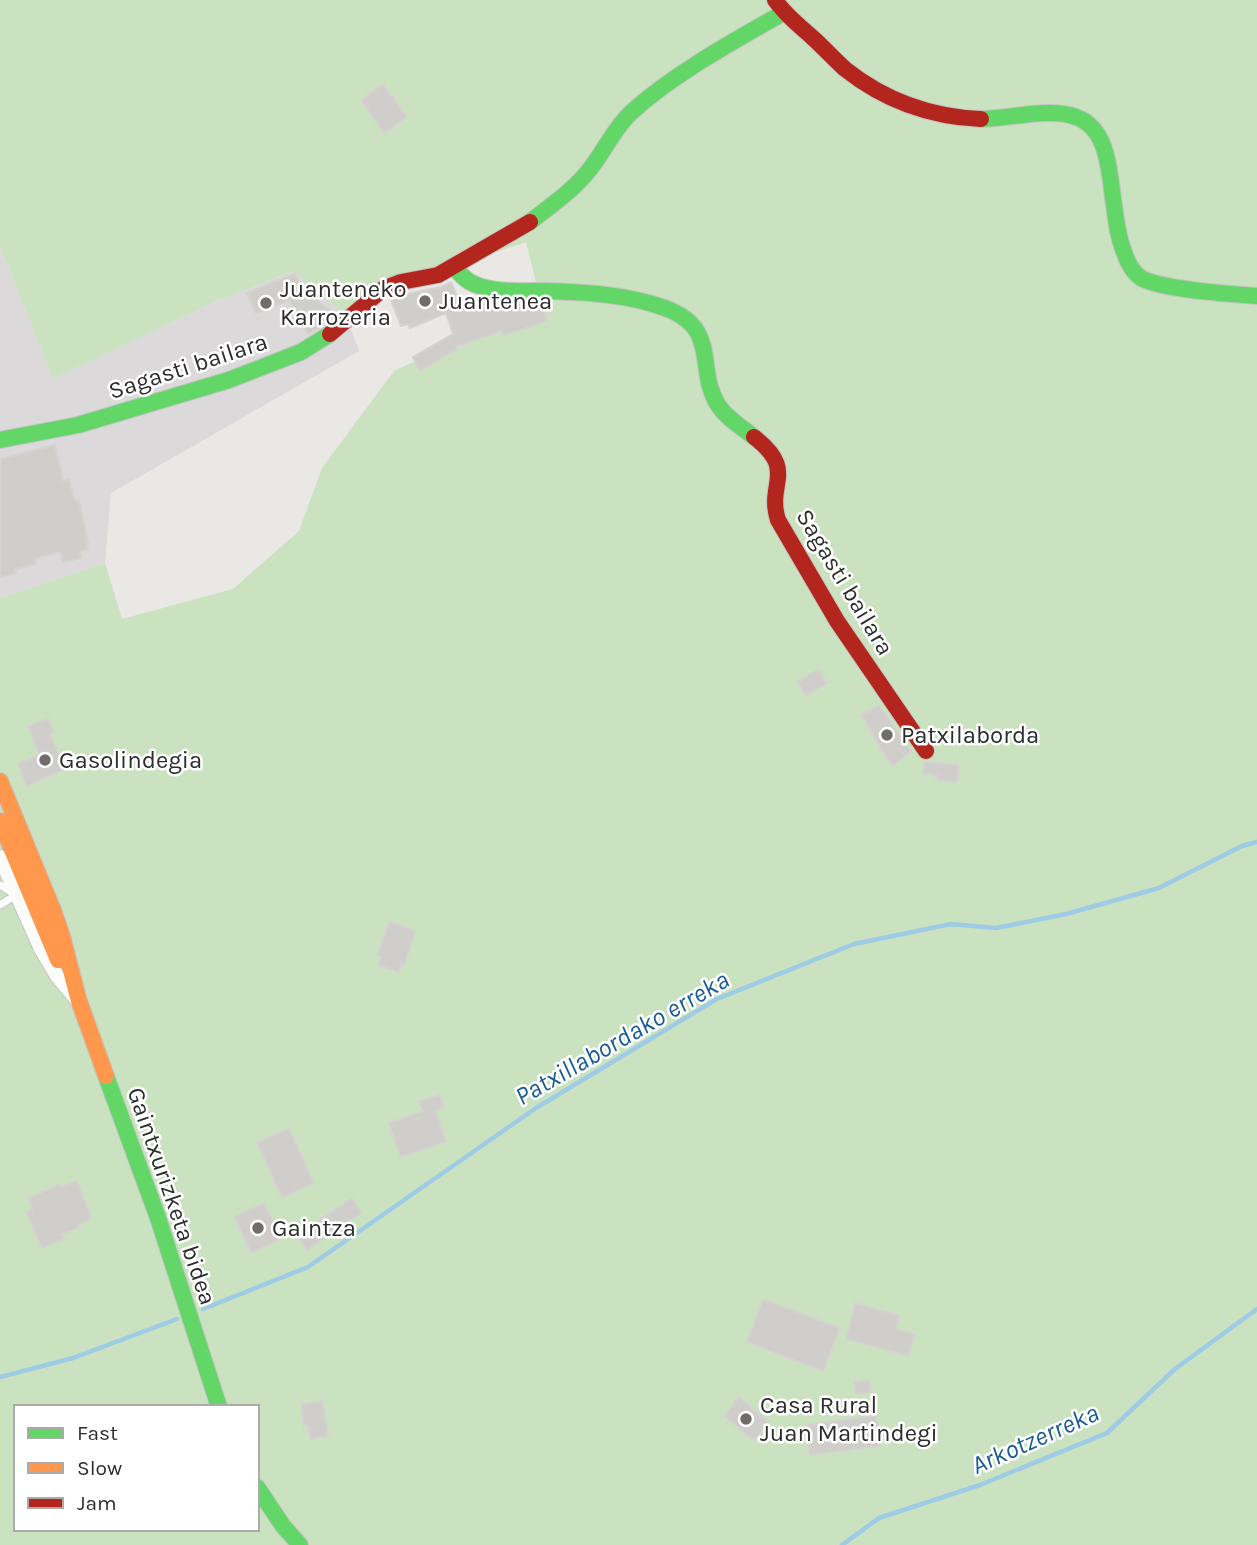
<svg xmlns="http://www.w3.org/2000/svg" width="1257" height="1545" viewBox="0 0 1257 1545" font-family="Karla,sans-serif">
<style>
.industrial{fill:#dbd9da}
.green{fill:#cbe2c0;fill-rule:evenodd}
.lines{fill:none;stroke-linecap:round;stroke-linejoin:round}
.stream{stroke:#9ecbe5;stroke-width:4.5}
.building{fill:#cfceca;stroke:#d5d3d0;stroke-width:2}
.lane-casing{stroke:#c4c4c3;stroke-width:9}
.street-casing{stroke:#c4c4c3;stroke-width:16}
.fast-casing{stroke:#c4c4c3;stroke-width:18}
.slow-casing{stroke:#c4c4c3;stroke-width:18}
.jam-casing{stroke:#c4c4c3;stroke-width:18}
.lane{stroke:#fcfcfb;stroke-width:7}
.street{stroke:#fcfcfb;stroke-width:14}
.fast{stroke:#63d668;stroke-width:16}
.slow{stroke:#ff974d;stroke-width:16}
.jam{stroke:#b3261e;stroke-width:16}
.poi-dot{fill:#6f6e6d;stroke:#fff;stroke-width:2.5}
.labels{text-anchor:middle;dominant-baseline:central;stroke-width:5;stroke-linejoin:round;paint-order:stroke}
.poi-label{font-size:24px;fill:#2d2d2d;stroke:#fff;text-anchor:start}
.street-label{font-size:24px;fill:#2d2d2d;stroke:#fff}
.water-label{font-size:26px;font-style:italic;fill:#1a5d94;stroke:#fff}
</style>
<rect width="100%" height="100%" fill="#eae8e4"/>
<!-- industrial -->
<path class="industrial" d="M0 246 53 379 216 301 293 271 346 316 359 351 111 493 105 563 0 598Z"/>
<!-- green -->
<path class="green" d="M0 0H1257V1545H0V598L105 563 122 619 233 589 299 531 322 468 394 371 541 302 526 242 430 274 346 316 293 271 216 301 53 379 0 246ZM16 1407H257V1529H16Z"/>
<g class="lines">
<!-- stream -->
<path class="stream" d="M203 1309 308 1267 536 1108 717 999 854 944 951 924 996 928 1066 914 1159 888 1242 846 1257 842
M0 1377 73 1358 177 1319
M842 1545 879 1518 980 1485 1107 1433 1175 1369 1257 1309"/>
</g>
<!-- building -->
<path class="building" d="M383 84 407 117 384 133 361 100Z
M295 273 305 292 335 314 319 328 308 334 289 300 256 313 247 293Z
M451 282 461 306 481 299 492 301 494 308 511 303H542L547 321 502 336 501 331 458 346 457 349 420 371 413 357 453 334 446 313 410 328 408 324 401 326 391 300 406 294 441 287Z
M55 445 63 481 69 479 75 501 79 500 88 543 86 544 88 549 80 551 81 558 63 562 60 552 35 558 36 564 15 569 16 573 0 577V459Z
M818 669 827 683 806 696 797 682Z
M879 705 911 751 892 767 861 715Z
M48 718 54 732 50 734 65 769 27 786 18 764 39 755 28 726Z
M931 762 959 765 957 782 936 780 937 775 923 773 924 763Z
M389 922 416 931 404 965 401 964 399 972 378 965 381 957 377 956Z
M440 1095 444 1107 436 1110 446 1142 400 1157 389 1123 423 1111 419 1101Z
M289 1128 314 1183 282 1198 257 1143Z
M76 1180 92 1218 78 1225 79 1227 62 1234 64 1239 42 1248 26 1212 33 1209 28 1198 60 1184 61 1187Z
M352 1198 361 1213 307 1250 297 1235Z
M264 1203 281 1239 251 1253 234 1217Z
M763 1299 840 1328 823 1371 747 1342Z
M855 1303 900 1316 896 1329 915 1334 908 1356 846 1339Z
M869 1380 871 1392 856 1394 854 1382Z
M739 1397 769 1422 754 1441 724 1416Z
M323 1401 328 1436 310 1439 308 1426 304 1427 301 1404Z
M876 1415 880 1446 810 1455 806 1425Z"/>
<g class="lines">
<defs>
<path id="lane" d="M0 885 16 895 0 905"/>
<path id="street" d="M0 857 41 949 57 976 77 1000"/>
<path id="fast" d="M981 119C1009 119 1050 107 1076 117 1110 129 1109 175 1114 205 1116 221 1118 237 1124 252 1127 261 1132 272 1141 278 1163 290 1230 294 1257 296
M530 222C550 206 574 190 590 169 605 150 616 125 635 109 677 72 734 41 783 13
M454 267C460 274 466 281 474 284 495 293 521 291 543 291 584 292 626 294 665 308 721 329 695 368 718 405 727 419 742 427 754 437
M0 440 78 425 229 380 301 352 330 334
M106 1076 158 1218 219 1407
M257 1487 283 1526 300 1545"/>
<path id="slow" d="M0 781 53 910 62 936 79 1001 106 1076
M0 821 58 960"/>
<path id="jam" d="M775 0C786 16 800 26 813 38 824 48 834 59 845 69 884 100 931 117 981 119
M330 334 383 289 401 282 438 275 530 222
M754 437C798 471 766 483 778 520L837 621 926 751"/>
</defs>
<!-- lane casing -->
<use href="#lane" class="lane-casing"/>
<!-- street casing -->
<use href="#street" class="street-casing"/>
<!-- fast casing -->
<use href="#fast" class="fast-casing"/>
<!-- slow casing -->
<use href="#slow" class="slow-casing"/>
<!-- jam casing -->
<use href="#jam" class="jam-casing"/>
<!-- lane -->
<use href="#lane" class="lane"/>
<!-- street -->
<use href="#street" class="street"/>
<!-- fast -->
<use href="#fast" class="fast"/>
<!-- slow -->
<use href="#slow" class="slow"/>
<!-- jam -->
<use href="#jam" class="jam"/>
</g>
<!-- markers -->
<g class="poi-dot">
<circle cx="425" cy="301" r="7"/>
<circle cx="266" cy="303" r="7"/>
<circle cx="887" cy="735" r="7"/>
<circle cx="45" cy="760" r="7"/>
<circle cx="258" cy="1228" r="7"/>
<circle cx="746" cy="1419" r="7"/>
</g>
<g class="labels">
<!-- poi labels -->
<g class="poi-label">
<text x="280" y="289">Juanteneko<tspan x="280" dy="28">Karrozeria</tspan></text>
<text x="439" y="301">Juantenea</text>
<text x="901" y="735">Patxilaborda</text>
<text x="59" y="760">Gasolindegia</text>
<text x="272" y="1228">Gaintza</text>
<text x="760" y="1405">Casa Rural<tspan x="760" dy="28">Juan Martindegi</tspan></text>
</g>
<!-- street labels -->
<g class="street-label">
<text transform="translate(188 366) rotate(-18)">Sagasti bailara</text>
<text transform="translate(845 582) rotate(59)">Sagasti bailara</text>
<text transform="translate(172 1196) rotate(71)">Gaintxurizketa bidea</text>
</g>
<!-- water labels -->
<g class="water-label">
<text transform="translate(622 1038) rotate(-30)">Patxillabordako erreka</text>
<text transform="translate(1035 1439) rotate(-24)">Arkotzerreka</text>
</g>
</g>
<!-- legend -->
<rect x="14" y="1405" width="245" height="126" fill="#ffffff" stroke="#ababab" stroke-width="2"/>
<rect x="28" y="1428" width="35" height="10" fill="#63d668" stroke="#ababab" stroke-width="2"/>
<text x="77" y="1440" font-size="21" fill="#2d2d2d">Fast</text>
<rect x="28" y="1463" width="35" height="10" fill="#ff974d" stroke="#ababab" stroke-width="2"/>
<text x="77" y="1475" font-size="21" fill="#2d2d2d">Slow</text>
<rect x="28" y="1498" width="35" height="10" fill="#b3261e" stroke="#ababab" stroke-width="2"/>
<text x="77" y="1510" font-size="21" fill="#2d2d2d">Jam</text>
</svg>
